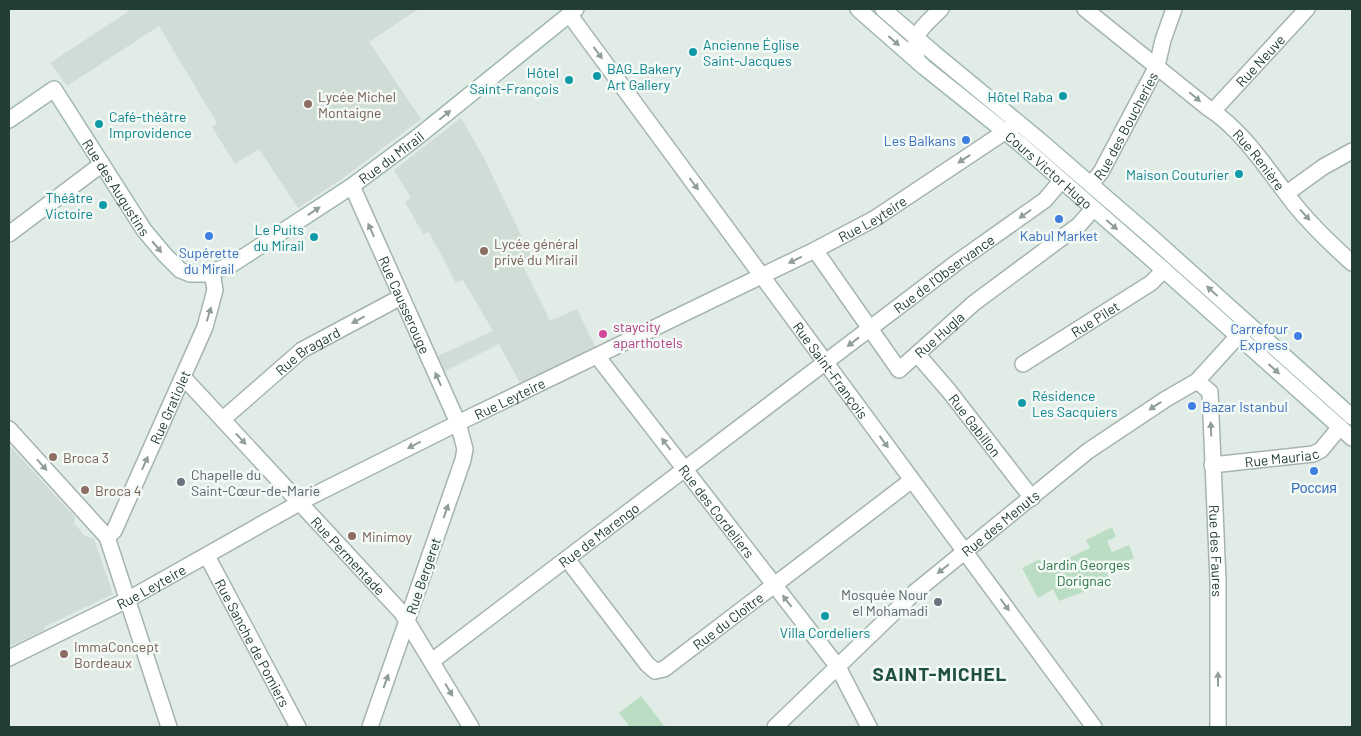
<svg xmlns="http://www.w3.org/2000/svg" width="1361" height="736" viewBox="0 0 1361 736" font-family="Barlow,sans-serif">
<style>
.built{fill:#d0dcd6}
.green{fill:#bbddc3}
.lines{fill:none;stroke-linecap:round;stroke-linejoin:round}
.street-casing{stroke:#a5b4ae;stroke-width:18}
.secondary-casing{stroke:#a0b8af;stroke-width:18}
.street{stroke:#fff;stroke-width:15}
.secondary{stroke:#fff;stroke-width:15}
.oneway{fill:#909e9a}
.culture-dot{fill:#0f9aa8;stroke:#f3f9f5;stroke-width:2}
.education-dot{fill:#8d6e63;stroke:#f3f9f5;stroke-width:2}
.shop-dot{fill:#3f7fe0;stroke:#f3f9f5;stroke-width:2}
.hotel-dot{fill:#d1479c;stroke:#f3f9f5;stroke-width:2}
.worship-dot{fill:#6b7280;stroke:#f3f9f5;stroke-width:2}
.labels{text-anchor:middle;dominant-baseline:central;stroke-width:5;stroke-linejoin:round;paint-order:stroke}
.culture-label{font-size:14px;fill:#0d838f;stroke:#f3f9f5;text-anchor:end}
.street-label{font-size:14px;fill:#223d35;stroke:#f3f9f5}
.education-label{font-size:14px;fill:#785e54;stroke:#f3f9f5;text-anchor:start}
.shop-label{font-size:14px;fill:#366cbe;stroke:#f3f9f5}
.hotel-label{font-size:14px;fill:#b23c85;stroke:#f3f9f5;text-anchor:start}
.worship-label{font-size:14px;fill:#5b616d;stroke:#f3f9f5;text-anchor:start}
.park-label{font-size:14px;fill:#2d7346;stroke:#f3f9f5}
.district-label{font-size:19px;font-weight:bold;letter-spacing:1px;fill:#1e4f41;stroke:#f3f9f5}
</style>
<rect width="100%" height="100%" fill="#e2ece7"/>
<!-- built -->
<path class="built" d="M132 9H418L369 42 421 119 346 176 298 208 259 149 235 164 212 127 217 123 159 26 67 86 50 63Z
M461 118 483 156 533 260 523 266 550 321 577 309 596 348 520 383 499 344 445 371 438 356 493 331 463 280 456 283 429 232 423 234 405 202 411 198 394 170Z
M9 445 75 517 74 523 85 536 94 539 113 594 44 627 45 630 9 647Z"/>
<!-- green -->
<path class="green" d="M1112 527 1116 537 1107 541 1112 552 1129 545 1134 558 1106 570 1110 582 1059 601 1053 589 1038 598 1022 568 1040 559 1046 569 1090 548 1086 540Z
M641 696 665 727H630L619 713Z"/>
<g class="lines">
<defs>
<g id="street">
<path id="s1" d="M1085 9 1208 108C1244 131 1269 172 1295 205 1312 226 1332 245 1352 263"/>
<path id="s2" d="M569 14 1094 727"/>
<path d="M918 62C909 34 923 27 941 9"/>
<path id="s3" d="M1213 111 1307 9"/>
<path id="s4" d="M1091 184 1101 172 1157 66 1163 40 1174 9"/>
<path id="s5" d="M352 186 458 423 465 449 463 460 370 727"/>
<path d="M1287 193 1323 167 1352 151"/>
<path d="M9 234 102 164"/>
<path id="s6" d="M815 250 899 370 974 303 1079 225 1093 209"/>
<path id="s7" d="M917 354 949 391 1032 498"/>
<path id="s8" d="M597 356 838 667 869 727"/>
<path id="s9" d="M1023 364 1151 283 1164 270"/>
<path id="s10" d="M184 378 402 613 471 727"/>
<path id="s11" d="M1197 381 1210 392 1218 581V727"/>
<path id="s12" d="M223 419 302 350 401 297"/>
<path d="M9 429 107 537 169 727"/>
<path id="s13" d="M1212 465 1313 454 1321 450 1340 427"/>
<path id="s14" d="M107 537 114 531 205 327 215 290 212 272"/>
<path id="s15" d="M207 556 298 727"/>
<path id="s16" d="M567 559 647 664 655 671 664 669 912 480"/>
<path id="s17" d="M9 658 127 600 308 498 458 423 815 250 874 219 1015 125"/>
<path id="s18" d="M432 661 956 263 1045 200 1061 181"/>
<path id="s19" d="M775 727 915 592 1088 451 1166 399 1197 381 1246 327"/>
</g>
<g id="secondary">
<path id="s20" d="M858 9 924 67 1019 143 1164 270 1352 438"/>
<path d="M883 9 935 54 1038 139 1148 234 1352 417"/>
<path id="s21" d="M9 120 54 89 144 230 165 255 180 270 190 274H205L231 265 352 186 415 139 576 9"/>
</g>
</defs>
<!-- street casing -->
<use href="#street" class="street-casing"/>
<!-- secondary casing -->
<use href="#secondary" class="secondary-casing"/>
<!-- street -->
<use href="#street" class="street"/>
<!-- secondary -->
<use href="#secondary" class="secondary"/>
</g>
<!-- one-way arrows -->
<defs><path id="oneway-solid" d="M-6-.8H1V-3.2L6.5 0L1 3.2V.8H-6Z" transform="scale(1.25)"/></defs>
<g class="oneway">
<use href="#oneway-solid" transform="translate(894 41) rotate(41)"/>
<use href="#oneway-solid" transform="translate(598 53) rotate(54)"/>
<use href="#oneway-solid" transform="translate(1195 97) rotate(40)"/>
<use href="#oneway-solid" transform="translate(445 115) rotate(-39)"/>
<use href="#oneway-solid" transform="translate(964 159) rotate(147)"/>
<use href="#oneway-solid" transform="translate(694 184) rotate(53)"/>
<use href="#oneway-solid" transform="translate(314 211) rotate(-33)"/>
<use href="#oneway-solid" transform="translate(1025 214) rotate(145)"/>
<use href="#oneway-solid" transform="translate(1305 215) rotate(48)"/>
<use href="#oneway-solid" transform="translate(1112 225) rotate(41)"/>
<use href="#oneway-solid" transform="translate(371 230) rotate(-114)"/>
<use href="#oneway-solid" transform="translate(157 247) rotate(50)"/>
<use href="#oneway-solid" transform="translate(795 260) rotate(154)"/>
<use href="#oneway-solid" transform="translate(1212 291) rotate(-138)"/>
<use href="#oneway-solid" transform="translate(209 314) rotate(-73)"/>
<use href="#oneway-solid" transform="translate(358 320) rotate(152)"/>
<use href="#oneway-solid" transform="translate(853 342) rotate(142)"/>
<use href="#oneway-solid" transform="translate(1274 369) rotate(42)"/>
<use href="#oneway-solid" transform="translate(438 379) rotate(-114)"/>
<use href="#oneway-solid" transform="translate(1155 406) rotate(146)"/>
<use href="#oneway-solid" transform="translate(1211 429) rotate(-92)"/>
<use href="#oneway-solid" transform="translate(241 439) rotate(47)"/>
<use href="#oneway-solid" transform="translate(884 442) rotate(54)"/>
<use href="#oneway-solid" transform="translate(666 444) rotate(-128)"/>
<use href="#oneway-solid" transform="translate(414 445) rotate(153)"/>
<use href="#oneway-solid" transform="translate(145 463) rotate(-66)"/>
<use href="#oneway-solid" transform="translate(42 465) rotate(48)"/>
<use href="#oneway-solid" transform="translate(446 511) rotate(-71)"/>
<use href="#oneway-solid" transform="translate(943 569) rotate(141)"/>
<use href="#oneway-solid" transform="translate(787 601) rotate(-128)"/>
<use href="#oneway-solid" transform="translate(1005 605) rotate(54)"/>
<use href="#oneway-solid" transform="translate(1218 679) rotate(-90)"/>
<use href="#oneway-solid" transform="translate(386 681) rotate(-70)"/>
<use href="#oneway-solid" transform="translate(449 690) rotate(59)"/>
</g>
<!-- markers -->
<g class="culture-dot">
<circle cx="693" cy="52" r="5"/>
<circle cx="597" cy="76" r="5"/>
<circle cx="569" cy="80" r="5"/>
<circle cx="1063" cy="96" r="5"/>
<circle cx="99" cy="124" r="5"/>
<circle cx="1239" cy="174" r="5"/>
<circle cx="103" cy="205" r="5"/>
<circle cx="314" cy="237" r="5"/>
<circle cx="1022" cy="403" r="5"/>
<circle cx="825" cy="616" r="5"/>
</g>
<g class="education-dot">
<circle cx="308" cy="104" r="5"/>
<circle cx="484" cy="251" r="5"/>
<circle cx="53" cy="457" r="5"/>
<circle cx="85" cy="490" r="5"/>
<circle cx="352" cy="536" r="5"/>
<circle cx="64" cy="654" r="5"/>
</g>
<g class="shop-dot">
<circle cx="966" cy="140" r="5"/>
<circle cx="1059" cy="219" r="5"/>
<circle cx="209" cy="236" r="5"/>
<circle cx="1298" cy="336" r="5"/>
<circle cx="1192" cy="406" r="5"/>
<circle cx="1314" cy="471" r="5"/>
</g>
<circle class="hotel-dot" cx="603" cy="334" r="5"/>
<g class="worship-dot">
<circle cx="181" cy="482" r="5"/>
<circle cx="938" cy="602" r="5"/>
</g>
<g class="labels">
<!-- culture labels -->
<g class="culture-label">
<text x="703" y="44" text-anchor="start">Ancienne Église<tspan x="703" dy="16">Saint-Jacques</tspan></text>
<text x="607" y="68" text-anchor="start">BAG_Bakery<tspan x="607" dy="16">Art Gallery</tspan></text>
<text x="559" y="72">Hôtel<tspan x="559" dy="16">Saint-François</tspan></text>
<text x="1053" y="96">Hôtel Raba</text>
<text x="109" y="116" text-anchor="start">Café-théâtre<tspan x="109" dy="16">Improvidence</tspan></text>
<text x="1229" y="174">Maison Couturier</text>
<text x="93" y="197">Théâtre<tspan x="93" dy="16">Victoire</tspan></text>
<text x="304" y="229">Le Puits<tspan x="304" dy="16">du Mirail</tspan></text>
<text x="1032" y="395" text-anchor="start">Résidence<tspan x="1032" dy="16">Les Sacquiers</tspan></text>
<text x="825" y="632" text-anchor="middle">Villa Cordeliers</text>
</g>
<!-- street labels -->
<g class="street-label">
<text stroke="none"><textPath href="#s3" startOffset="69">Rue Neuve</textPath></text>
<text stroke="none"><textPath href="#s4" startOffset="68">Rue des Boucheries</textPath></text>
<text stroke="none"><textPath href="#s21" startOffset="522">Rue du Mirail</textPath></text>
<text stroke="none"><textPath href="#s1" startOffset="231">Rue Renière</textPath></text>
<text stroke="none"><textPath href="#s20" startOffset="250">Cours Victor Hugo</textPath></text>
<text stroke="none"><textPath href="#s21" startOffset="171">Rue des Augustins</textPath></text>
<text stroke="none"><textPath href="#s17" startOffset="969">Rue Leyteire</textPath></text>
<text stroke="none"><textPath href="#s18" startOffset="642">Rue de l'Observance</textPath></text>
<text stroke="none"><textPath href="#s5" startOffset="130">Rue Causserouge</textPath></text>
<text stroke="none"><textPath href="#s9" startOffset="85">Rue Pilet</textPath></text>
<text stroke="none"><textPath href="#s6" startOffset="200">Rue Hugla</textPath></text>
<text stroke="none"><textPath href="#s12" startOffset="109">Rue Bragard</textPath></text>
<text stroke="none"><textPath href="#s2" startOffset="442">Rue Saint-François</textPath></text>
<text stroke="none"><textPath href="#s17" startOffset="564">Rue Leyteire</textPath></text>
<text stroke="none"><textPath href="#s14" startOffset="145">Rue Gratiolet</textPath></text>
<text stroke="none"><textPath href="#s7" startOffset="92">Rue Gabillon</textPath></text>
<text stroke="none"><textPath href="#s13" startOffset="70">Rue Mauriac</textPath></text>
<text stroke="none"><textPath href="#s8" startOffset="196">Rue des Cordeliers</textPath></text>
<text stroke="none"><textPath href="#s19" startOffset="304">Rue des Menuts</textPath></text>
<text stroke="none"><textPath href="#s18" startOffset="209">Rue de Marengo</textPath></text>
<text stroke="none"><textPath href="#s11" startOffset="176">Rue des Faures</textPath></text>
<text stroke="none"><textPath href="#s10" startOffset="242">Rue Permentade</textPath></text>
<text transform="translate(423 576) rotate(-71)">Rue Bergeret</text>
<text stroke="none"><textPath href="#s17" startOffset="159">Rue Leyteire</textPath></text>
<text stroke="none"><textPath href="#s16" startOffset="232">Rue du Cloître</textPath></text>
<text stroke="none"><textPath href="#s15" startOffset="98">Rue Sanche de Pomiers</textPath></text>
</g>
<!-- education labels -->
<g class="education-label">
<text x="318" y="96">Lycée Michel<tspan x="318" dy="16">Montaigne</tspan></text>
<text x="494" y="243">Lycée général<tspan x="494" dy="16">privé du Mirail</tspan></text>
<text x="63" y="457">Broca 3</text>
<text x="95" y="490">Broca 4</text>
<text x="362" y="536">Minimoy</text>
<text x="74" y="646">ImmaConcept<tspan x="74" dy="16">Bordeaux</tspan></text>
</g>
<!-- shop labels -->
<g class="shop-label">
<text x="956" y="140" text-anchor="end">Les Balkans</text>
<text x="1059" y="235">Kabul Market</text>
<text x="209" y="252">Supérette<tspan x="209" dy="16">du Mirail</tspan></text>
<text x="1288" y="328" text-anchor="end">Carrefour<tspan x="1288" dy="16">Express</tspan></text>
<text x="1202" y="406" text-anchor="start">Bazar Istanbul</text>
<text x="1314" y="487">Россия</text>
</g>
<!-- hotel labels -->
<g class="hotel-label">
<text x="613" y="326">staycity<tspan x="613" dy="16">aparthotels</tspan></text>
</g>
<!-- worship labels -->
<g class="worship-label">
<text x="191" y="474">Chapelle du<tspan x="191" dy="16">Saint-Cœur-de-Marie</tspan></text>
<text x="928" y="594" text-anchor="end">Mosquée Nour<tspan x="928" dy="16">el Mohamadi</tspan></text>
</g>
<!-- park labels -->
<g class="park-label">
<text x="1084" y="564">Jardin Georges<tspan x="1084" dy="16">Dorignac</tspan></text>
</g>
<!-- district labels -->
<g class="district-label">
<text x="940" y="673">SAINT-MICHEL</text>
</g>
</g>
<!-- border -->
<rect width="1361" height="736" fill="none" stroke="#223d35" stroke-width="20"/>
</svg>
